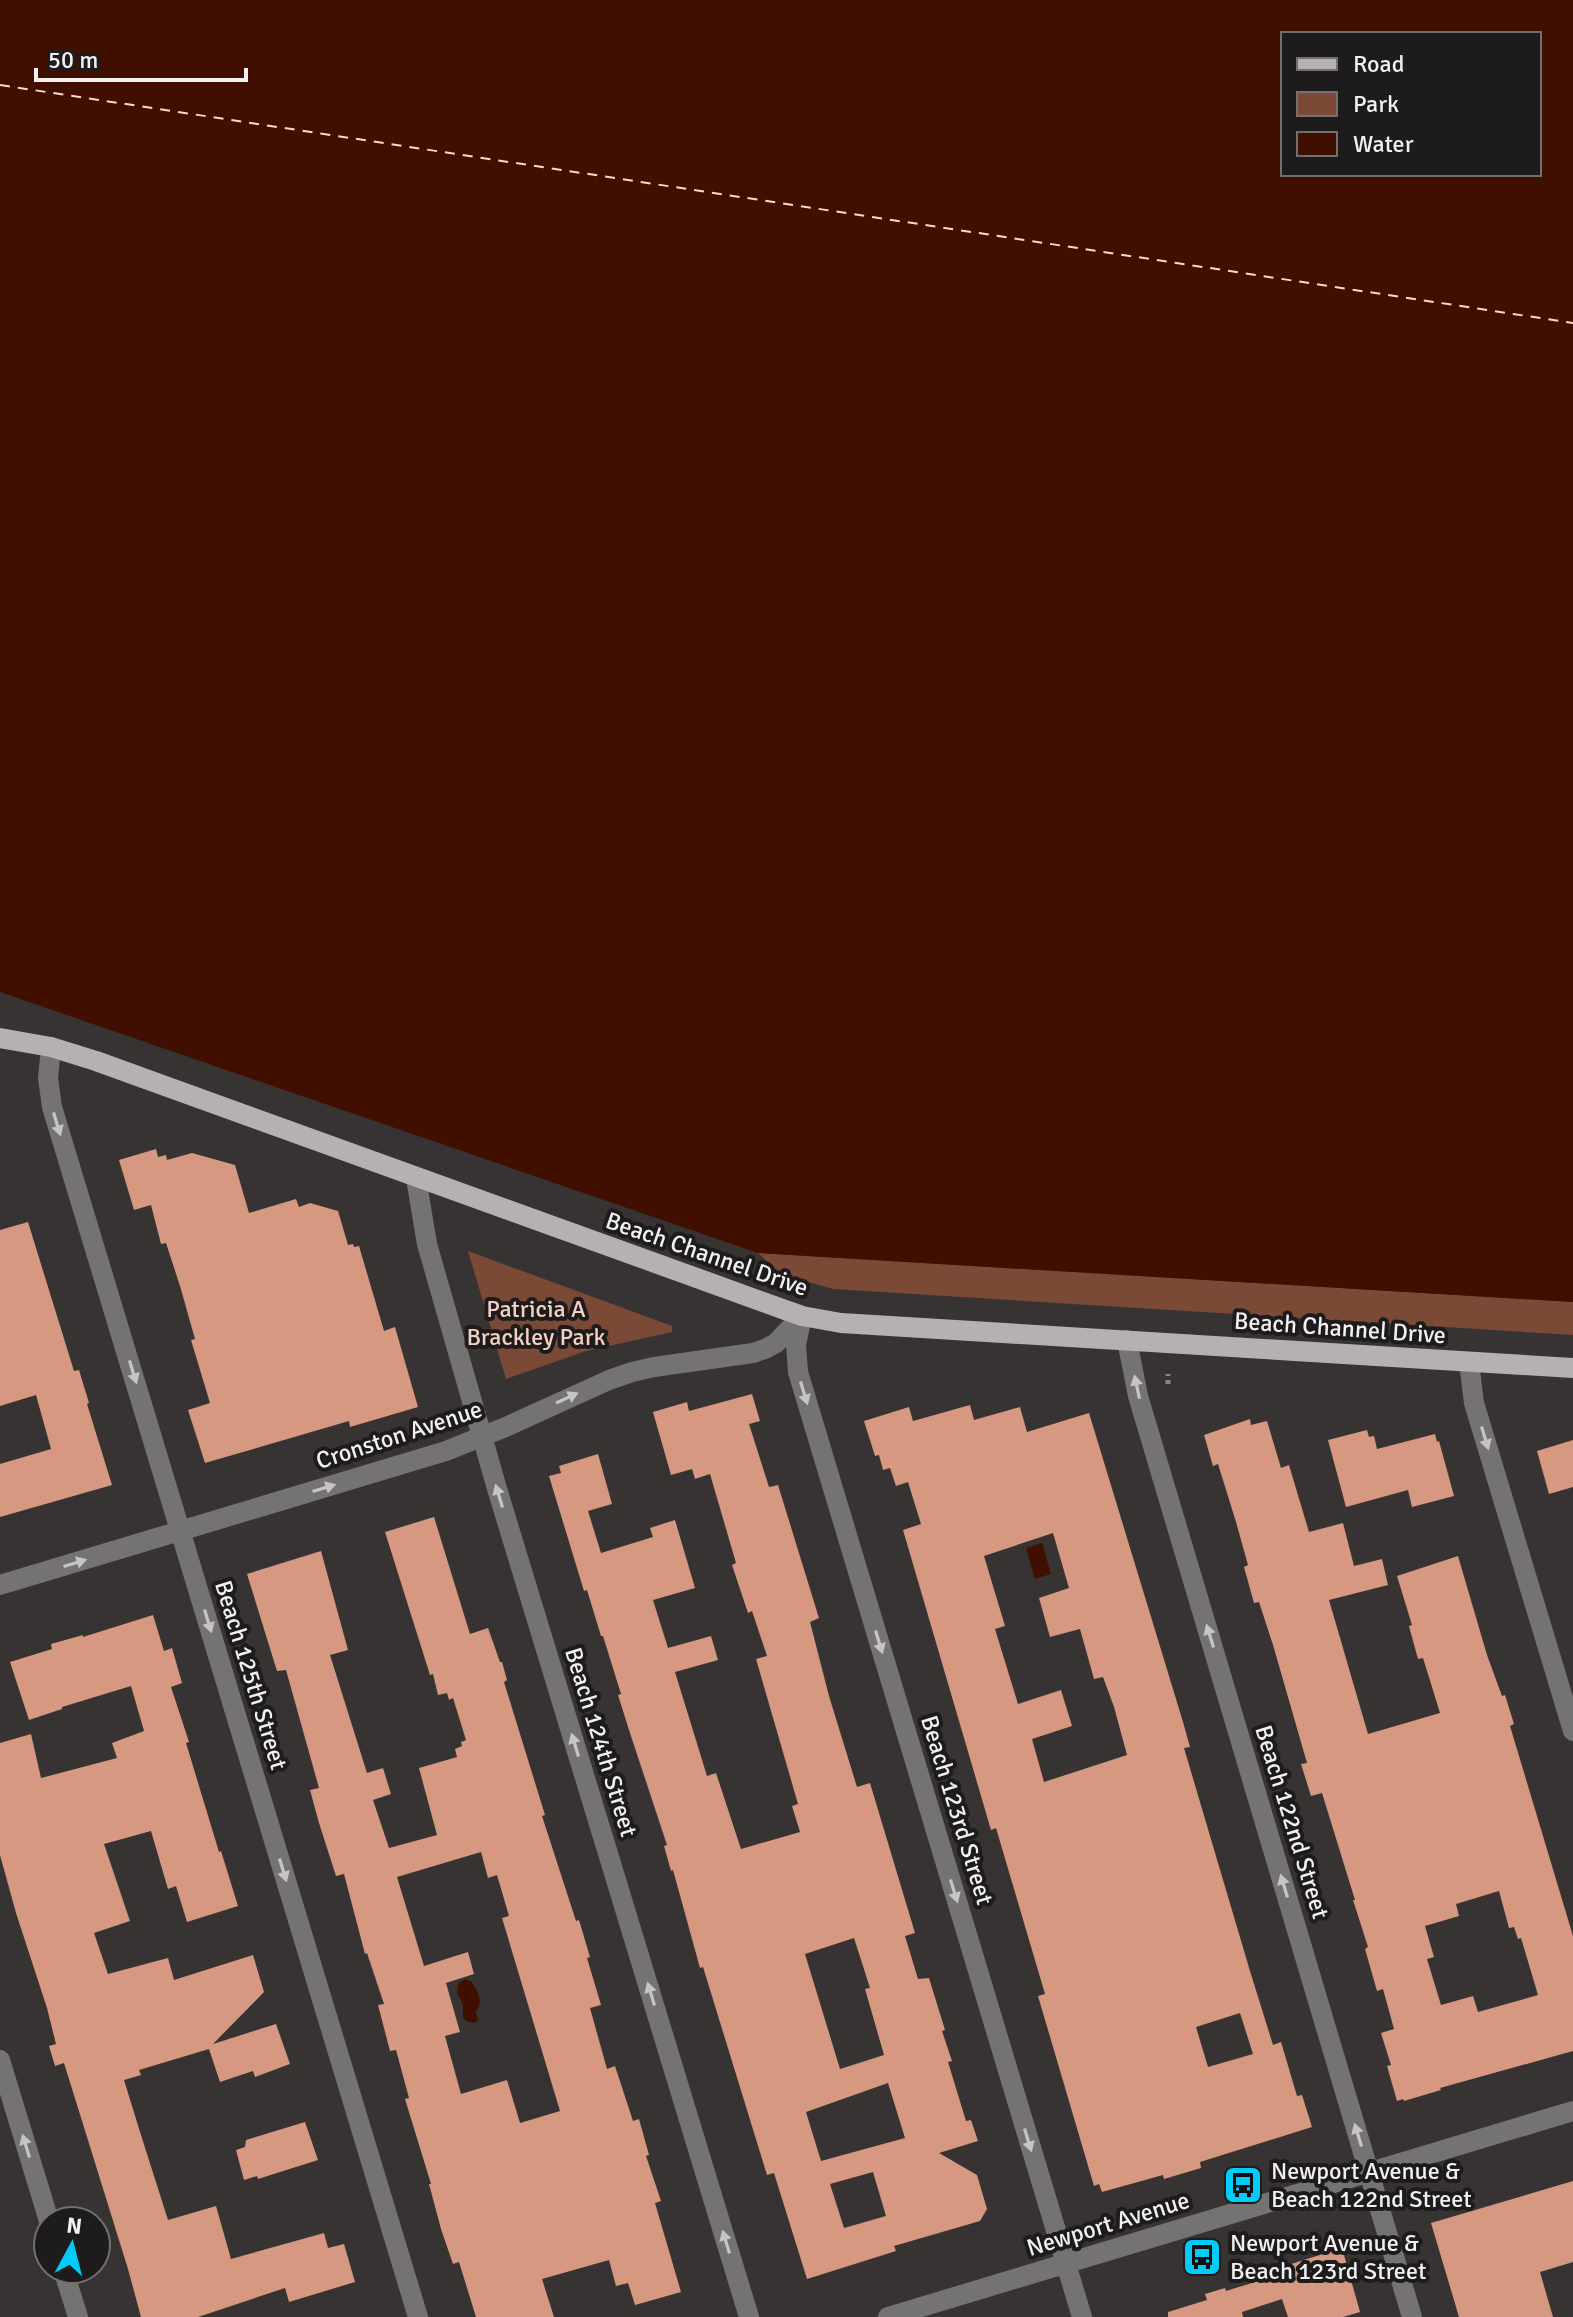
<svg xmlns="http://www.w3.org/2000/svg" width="1573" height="2317" viewBox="0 0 1573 2317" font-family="Signika,sans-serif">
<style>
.green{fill:#7b4a37}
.water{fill:#410f00;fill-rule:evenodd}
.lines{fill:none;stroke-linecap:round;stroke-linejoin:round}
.ferry{stroke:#fdd9cb;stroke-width:2;stroke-dasharray:10 8;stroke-linecap:butt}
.building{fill:#d69880;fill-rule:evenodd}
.path{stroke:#868383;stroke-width:5;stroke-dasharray:4 4;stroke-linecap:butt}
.street{stroke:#757372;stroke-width:20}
.primary{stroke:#b4b1b0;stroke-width:20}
.oneway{fill:#c6c4c4}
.labels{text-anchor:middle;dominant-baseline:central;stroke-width:8;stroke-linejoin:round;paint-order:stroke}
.street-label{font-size:24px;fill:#f2f0f0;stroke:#1d1b1b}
.park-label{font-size:24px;fill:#f4d0c2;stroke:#1d1b1b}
.poi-label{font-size:24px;fill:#f2f0f0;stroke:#1d1b1b;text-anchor:start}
</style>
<rect width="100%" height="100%" fill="#363332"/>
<!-- green -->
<path class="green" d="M468 1251 672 1326V1332L586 1351 506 1379Z
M758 1253 1573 1302V1335L833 1289 781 1274Z"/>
<!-- water -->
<path class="water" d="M0 0H1573V1302L758 1253 0 992ZM1539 34V174H1283V34Z
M1042 1543 1051 1574 1035 1579 1026 1548Z
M465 1979 472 1982C478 1993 484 2001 476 2012L478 2020 475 2023 466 2021 463 2017V2005L457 1993 458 1984Z"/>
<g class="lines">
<!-- ferry -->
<path class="ferry" d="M0 85 1573 323"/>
</g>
<!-- building -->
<path class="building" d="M156 1149 158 1157 166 1155 167 1160 192 1153 235 1165 249 1213 296 1199 299 1207 310 1203 338 1211 348 1245 353 1244 354 1247 359 1246 384 1331 395 1327 418 1407 350 1427 349 1421 205 1463 188 1410 210 1403 191 1340 195 1339 180 1286 166 1243 161 1244 151 1205 134 1210 119 1160Z
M28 1222 74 1371 79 1370 89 1403 87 1404 112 1485 0 1517V1464L51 1449 36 1395 0 1406V1230Z
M752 1394 760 1421 749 1424 769 1487 778 1485 819 1618 810 1622 829 1696 857 1787 870 1783 915 1933 905 1936 918 1979 929 1978 945 2030 942 2031 952 2061 948 2062 966 2121 971 2120 978 2141 939 2153 977 2175 987 2209 980 2221 894 2246 896 2251 807 2279 774 2173 767 2175 703 1967 700 1968 673 1870 671 1871 664 1846 667 1845 629 1730 618 1695 621 1694 603 1636H601L587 1590 584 1591 549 1476 561 1473 559 1466 598 1454 612 1504 588 1511 601 1553 653 1537 650 1528 675 1520 695 1588 653 1600 668 1648 711 1636 718 1660 675 1672 707 1776 716 1773 741 1849 800 1832 792 1806 798 1804 756 1659 767 1656 752 1611 748 1613 732 1565 736 1563 710 1474 695 1479 692 1469 671 1475 653 1412 687 1402 689 1411ZM854 1938 870 1988 865 1989 884 2055 840 2069 805 1954ZM888 2083 905 2138 821 2161 806 2112ZM873 2172 886 2216 844 2228 830 2184Z
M970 1405 974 1420 1020 1407 1027 1432 1089 1413 1183 1722 1190 1747 1184 1748 1250 1971 1273 2045 1281 2042 1297 2096 1302 2095 1312 2127 1200 2162 1201 2168 1164 2179 1163 2175 1102 2192 1099 2184 1094 2186 1038 1996 1045 1994 996 1828 991 1830 903 1530 921 1524 908 1482 896 1486 890 1468 883 1470 879 1455 875 1456 864 1421 909 1407 913 1421ZM1053 1533 1069 1588 1039 1598 1050 1637 1080 1629 1094 1679 1103 1677 1114 1707 1127 1755 1044 1782 1032 1739 1072 1726 1061 1690 1018 1704 995 1629 1005 1626 984 1556ZM1240 2013 1253 2054 1208 2067 1196 2027Z
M1250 1419 1251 1425 1267 1421 1281 1468 1289 1465 1309 1532 1343 1523 1354 1566 1382 1559 1388 1585 1329 1600 1368 1734 1440 1713 1423 1658 1418 1659 1410 1630 1409 1626 1412 1625 1397 1576 1458 1556 1487 1655 1502 1696 1505 1695 1514 1724 1510 1726 1573 1936V2051L1440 2088 1441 2090 1404 2101 1403 2099 1397 2101 1387 2066 1391 2065 1381 2033 1394 2029 1383 1989 1377 1991 1365 1949 1368 1947 1353 1900H1355L1322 1793 1311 1796 1301 1764 1307 1763 1273 1645 1259 1602 1254 1603 1244 1567 1248 1565 1236 1522 1218 1464 1213 1466 1204 1435ZM1499 1891 1509 1928 1514 1927 1518 1939 1521 1938 1538 1995 1478 2012 1473 1996 1441 2005 1427 1959 1434 1957 1425 1926 1459 1916 1456 1904Z
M1367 1430 1369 1437 1374 1436 1377 1449 1435 1434 1437 1442 1439 1441 1454 1496 1412 1507 1408 1490 1346 1507 1328 1440Z
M1573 1440V1487L1549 1494 1537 1451Z
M434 1517 470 1634 488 1628 500 1662H502L507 1680 504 1682 545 1815 542 1816 576 1921 579 1920 590 1957 587 1958 601 2005 590 2008 607 2069 615 2066 633 2121 639 2119 649 2155 646 2156 661 2201 655 2203 681 2292 635 2305 628 2283 616 2286 609 2260 542 2279 554 2317H476L459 2262 453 2264 441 2229 429 2184H431L405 2099 409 2098 396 2050 390 2051 378 2005 384 2004 367 1953 365 1954 344 1874 336 1876 319 1823 310 1790 319 1788 286 1670 277 1671 247 1574 321 1551 348 1650 330 1655 367 1773 383 1768 391 1794 373 1800 389 1848 437 1835 419 1768 457 1757 455 1749 462 1746 461 1742 466 1740 453 1698 449 1700 447 1693 438 1695 433 1674 430 1675 385 1532ZM481 1852 488 1878 497 1875 509 1916 502 1918 560 2111 520 2123 507 2080 461 2094 445 2036 460 2032 446 1983 474 1974 468 1952 424 1966 397 1877Z
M153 1615 164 1651 172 1648 182 1683 171 1687 189 1742 186 1743 219 1852 221 1851 238 1906 187 1922 176 1886 168 1889 151 1831 104 1844 130 1921 94 1933 108 1974 168 1958 174 1980 253 1955 264 1992 213 2044 276 2024 290 2064 255 2077 253 2071 220 2082 209 2049 139 2070 141 2075 124 2080 141 2135 168 2220 216 2206 231 2259 324 2233 328 2248 344 2244 355 2282 289 2302 285 2288 198 2317H141L128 2269 64 2063 55 2066 49 2046 56 2044 47 2008 16 1913 0 1855V1743L31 1734 41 1778 117 1758 112 1743 144 1731 131 1686 62 1707V1709L29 1720 10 1662 52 1649 51 1644 83 1635V1637Z
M305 2122 318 2160 258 2179 257 2176 244 2180 236 2150 245 2147 246 2140Z
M1573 2181V2262L1540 2272 1553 2317H1459L1431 2223Z
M1342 2248 1360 2312 1343 2317H1288L1282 2299 1242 2312 1243 2317H1168V2312L1207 2300 1205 2294 1225 2288 1226 2291 1274 2276 1272 2270Z"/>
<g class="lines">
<!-- path -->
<path class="path" d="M1168 1384V1374
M426 1419 429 1429"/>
<!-- street -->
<path class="street" d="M51 1047 48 1078 52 1107 418 2317
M416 1178 427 1244 498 1492 749 2317
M802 1316 796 1345 798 1372 1082 2317
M1127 1340 1138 1396 1412 2317
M1469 1362 1474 1403 1573 1731
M0 1585 446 1451 508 1426 609 1380 632 1372 654 1367 753 1353 765 1349 776 1343 802 1316
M0 2060 49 2221
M63 2269 78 2317
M888 2317 1573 2111"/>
<!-- primary -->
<path class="primary" d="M0 1038 51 1047 96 1061 802 1316 841 1323 1573 1368"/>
</g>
<!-- one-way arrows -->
<defs><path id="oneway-solid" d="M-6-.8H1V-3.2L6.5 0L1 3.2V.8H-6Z" transform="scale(2)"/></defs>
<g class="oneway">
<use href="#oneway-solid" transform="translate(57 1124) rotate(73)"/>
<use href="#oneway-solid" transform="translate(133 1372) rotate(73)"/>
<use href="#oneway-solid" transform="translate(1137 1387) rotate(-102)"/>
<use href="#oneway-solid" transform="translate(804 1393) rotate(73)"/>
<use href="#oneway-solid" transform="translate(567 1398) rotate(-25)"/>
<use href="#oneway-solid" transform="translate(1485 1438) rotate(73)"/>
<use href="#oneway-solid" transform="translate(324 1488) rotate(-17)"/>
<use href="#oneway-solid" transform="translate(499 1496) rotate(-107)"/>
<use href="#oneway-solid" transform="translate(75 1563) rotate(-17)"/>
<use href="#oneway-solid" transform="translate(208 1621) rotate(73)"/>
<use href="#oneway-solid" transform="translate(1210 1636) rotate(-107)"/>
<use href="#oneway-solid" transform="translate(879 1642) rotate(73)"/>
<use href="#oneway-solid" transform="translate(575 1745) rotate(-107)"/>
<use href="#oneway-solid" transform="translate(283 1870) rotate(73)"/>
<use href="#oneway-solid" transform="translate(1284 1886) rotate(-107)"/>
<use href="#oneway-solid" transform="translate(954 1891) rotate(73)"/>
<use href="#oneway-solid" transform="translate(651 1994) rotate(-107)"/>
<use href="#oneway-solid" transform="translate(1358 2135) rotate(-107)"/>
<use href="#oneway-solid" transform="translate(1028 2140) rotate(73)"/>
<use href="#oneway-solid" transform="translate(26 2146) rotate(-107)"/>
<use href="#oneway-solid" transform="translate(726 2242) rotate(-107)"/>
</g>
<!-- icons -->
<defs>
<symbol id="bus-square" viewBox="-11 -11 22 22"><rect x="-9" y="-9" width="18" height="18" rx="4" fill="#00cbf9" stroke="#1d1b1b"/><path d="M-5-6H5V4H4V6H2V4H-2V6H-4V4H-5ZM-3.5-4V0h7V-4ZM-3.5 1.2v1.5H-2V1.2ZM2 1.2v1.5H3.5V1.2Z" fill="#111"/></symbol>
</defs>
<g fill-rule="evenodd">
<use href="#bus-square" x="1221" y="2163" width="44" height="44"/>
<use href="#bus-square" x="1180" y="2235" width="44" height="44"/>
</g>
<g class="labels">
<!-- street labels -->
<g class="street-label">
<text transform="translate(707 1254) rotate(19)">Beach Channel Drive</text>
<text transform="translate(1340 1328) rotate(4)">Beach Channel Drive</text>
<text transform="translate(399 1435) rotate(-18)">Cronston Avenue</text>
<text transform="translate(251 1675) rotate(73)">Beach 125th Street</text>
<text transform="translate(601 1742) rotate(73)">Beach 124th Street</text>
<text transform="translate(957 1810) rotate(73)">Beach 123rd Street</text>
<text transform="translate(1292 1822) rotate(73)">Beach 122nd Street</text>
<text transform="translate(1108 2224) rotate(-17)">Newport Avenue</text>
</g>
<!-- park labels -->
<g class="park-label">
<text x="536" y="1309">Patricia A<tspan x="536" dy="28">Brackley Park</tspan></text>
</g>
<!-- poi labels -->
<g class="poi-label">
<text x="1271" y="2171">Newport Avenue &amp;<tspan x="1271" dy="28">Beach 122nd Street</tspan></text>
<text x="1230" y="2243">Newport Avenue &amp;<tspan x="1230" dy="28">Beach 123rd Street</tspan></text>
</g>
</g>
<!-- legend -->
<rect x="1281" y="32" width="260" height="144" fill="#1d1b1b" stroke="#727070" stroke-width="2"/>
<rect x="1297" y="58" width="40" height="12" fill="#b4b1b0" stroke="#727070" stroke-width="2"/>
<text x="1353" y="72" font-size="24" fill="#f2f0f0">Road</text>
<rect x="1297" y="92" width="40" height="24" fill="#7b4a37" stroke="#727070" stroke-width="2"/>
<text x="1353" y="112" font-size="24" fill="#f2f0f0">Park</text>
<rect x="1297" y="132" width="40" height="24" fill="#410f00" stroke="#727070" stroke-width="2"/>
<text x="1353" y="152" font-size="24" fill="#f2f0f0">Water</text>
<!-- north arrow -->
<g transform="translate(72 2245) rotate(7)"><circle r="38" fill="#1d1b1b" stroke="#727070" stroke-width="2"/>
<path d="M0-6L14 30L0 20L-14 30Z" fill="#00cbf9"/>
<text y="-12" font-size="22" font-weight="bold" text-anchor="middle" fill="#f2f0f0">N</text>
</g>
<!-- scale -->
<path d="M36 68v12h210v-12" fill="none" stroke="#f2f0f0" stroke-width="4"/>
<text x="48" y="68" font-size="24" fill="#f2f0f0" stroke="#1d1b1b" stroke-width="6" paint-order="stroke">50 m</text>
</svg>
